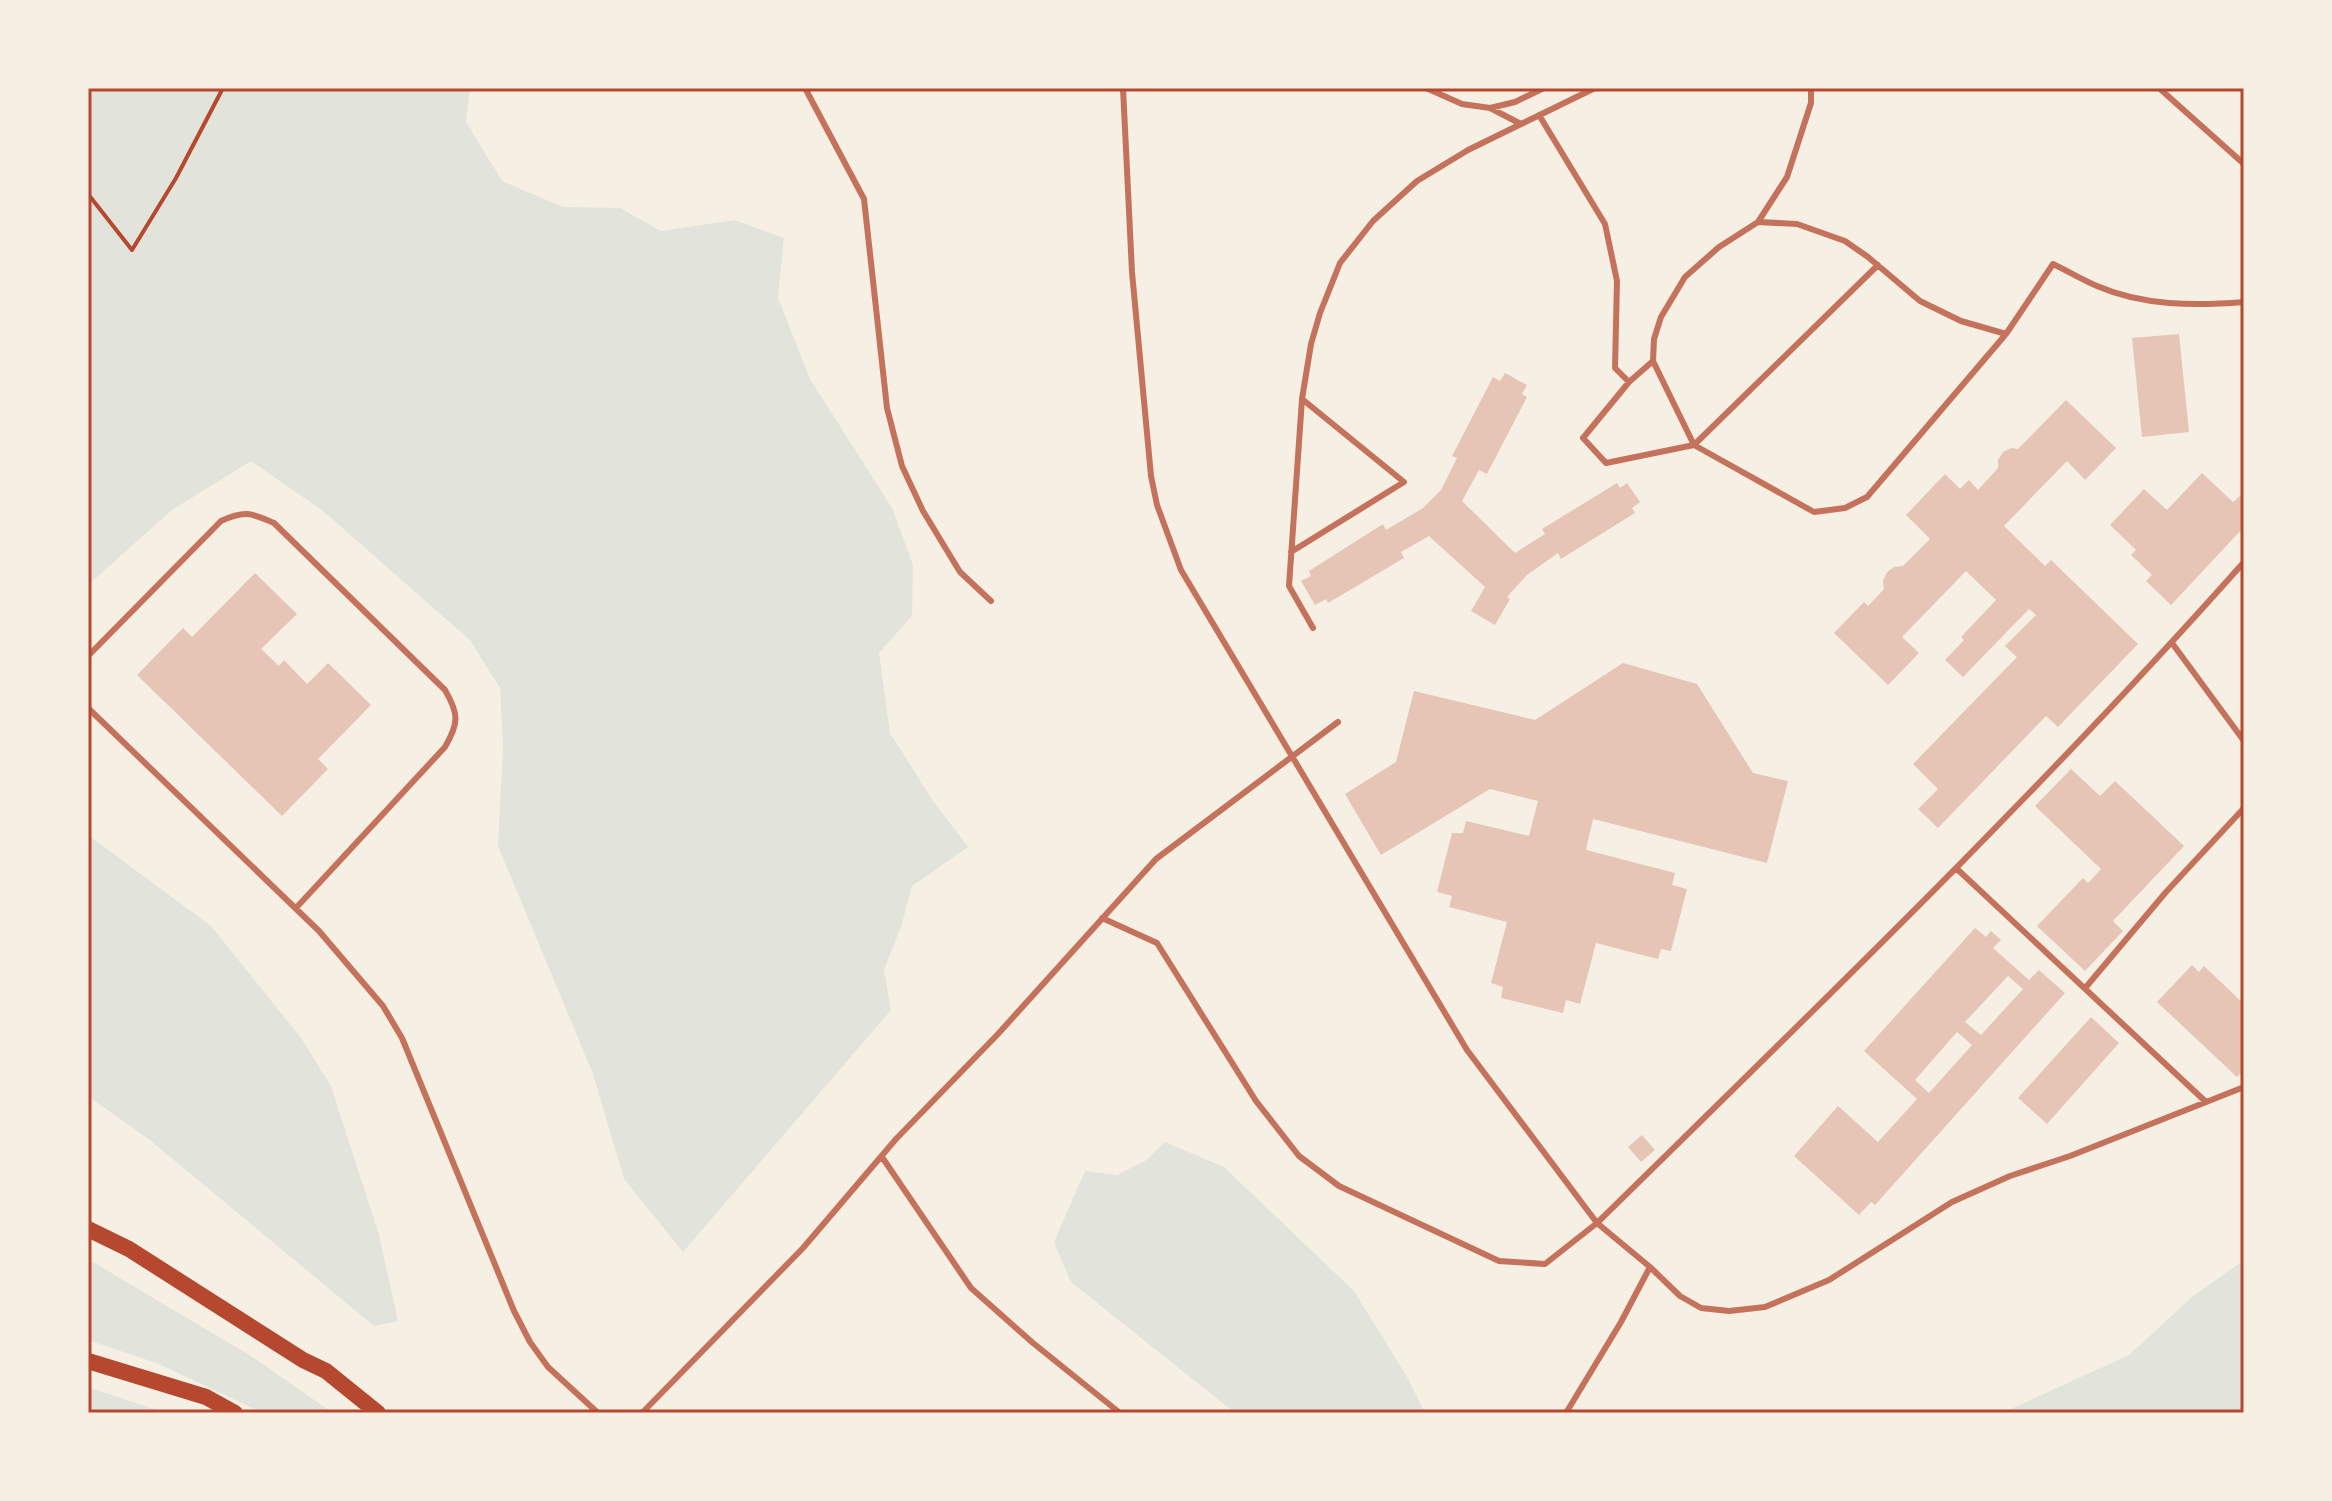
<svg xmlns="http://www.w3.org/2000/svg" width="2332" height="1501" viewBox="0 0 2332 1501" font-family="Lato,sans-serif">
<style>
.green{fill:#e2e4dc}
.building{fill:#e6c5b7;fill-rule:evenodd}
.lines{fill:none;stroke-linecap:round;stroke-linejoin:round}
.path{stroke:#b5482f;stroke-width:4}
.service{stroke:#c5725c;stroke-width:6}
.secondary{stroke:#b5482f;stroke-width:16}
.neatline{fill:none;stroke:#b5482f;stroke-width:3}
</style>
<rect width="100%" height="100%" fill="#f6efe4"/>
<!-- green -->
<path class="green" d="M88 88H470L466 122 502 181 563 207 620 208 661 231 735 220 784 238 778 298 810 379 892 508 913 565 912 616 879 653 890 733 933 801 968 847 912 886 901 927 884 970 891 1010 683 1252 624 1179 593 1074 498 846 503 747 500 688 470 640 323 511 251 461 172 510 88 585Z
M88 835 211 926 301 1038 331 1086 379 1235 398 1321 374 1326 151 1141 88 1096Z
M1165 1142 1224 1167 1354 1291 1406 1375 1425 1413H1235L1071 1282 1054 1242 1085 1171 1117 1175 1145 1161Z
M88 1259 251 1356 333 1413H263L159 1364 88 1340Z
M2244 1260V1413H2002L2129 1355 2192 1297Z
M88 1387 166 1413H88Z"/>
<!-- building -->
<path class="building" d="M2179 334 2189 432 2142 437 2132 338Z
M1505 373 1527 385 1522 394 1527 397 1487 474 1479 470 1462 501 1515 553 1545 534 1542 529 1617 483 1620 488 1627 483 1640 502 1632 508 1635 513 1561 559 1558 553 1527 575 1507 597 1510 599 1495 625 1471 611 1485 587 1429 536 1401 552 1404 558 1328 603 1326 599 1315 605 1301 581 1311 576 1309 571 1383 524 1386 530 1423 508 1441 490 1457 458 1452 456 1493 377 1500 381Z
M2066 400 2116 448 2085 480 2067 461 2004 526 2045 566 2051 560 2138 644 2058 727 2046 716 1938 828 1918 809 1938 789 1913 764 2017 657 2005 646 2036 615 2029 609 1963 677 1945 660 1964 640 1961 637 1996 600 1966 571 1902 637 1919 653 1888 685 1834 633 1864 602 1868 606 1884 589 1883 581 1887 572 1894 567 1903 566 1930 539 1906 515 1945 474 1960 489 1969 480 1978 490 1998 468V460L2003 452 2011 448 2018 449Z
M2202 473 2233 502 2240 496 2244 499V527L2171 605 2146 581 2152 575 2131 555 2136 550 2110 525 2144 489 2167 510Z
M255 573 297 614 261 649 279 666 284 660 307 684 328 663 371 705 318 759 328 769 282 816 137 675 183 628 192 637Z
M1623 663 1697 684 1753 773 1788 781 1767 863 1593 819 1586 850 1675 873 1672 885 1687 889 1671 951 1661 949 1658 959 1596 943 1580 1004 1566 1000 1563 1013 1501 998 1503 987 1491 983 1507 922 1449 907 1452 896 1437 892 1452 833H1463L1466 821 1529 836 1538 801 1490 789 1381 855 1345 794 1396 762 1414 691 1535 720Z
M2071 769 2100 796 2115 781 2184 846 2113 921 2123 931 2085 971 2037 926 2083 878 2088 883 2101 869 2035 806Z
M1975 928 1986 937 1991 931 2001 940 1993 948 2029 980 2039 970 2065 993 1875 1205 1871 1202 1859 1215 1794 1156 1838 1106 1878 1142 1917 1099 1864 1051ZM2008 976 2023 989 1981 1035 1965 1022ZM1957 1032 1972 1045 1929 1093 1915 1080Z
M2192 965 2199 972 2204 966 2244 1004V1070L2237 1077 2157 1002Z
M2091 1017 2119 1043 2047 1124 2018 1098Z
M1642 1135 1655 1150 1641 1162 1628 1147Z"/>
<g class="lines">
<!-- path -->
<path class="path" d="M88 194 132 250 176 178 223 88"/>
<!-- service -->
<path class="service" d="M805 88 864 199 887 408 902 466 923 511 960 572 991 601
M1123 88 1132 272 1151 476 1157 505 1181 570 1467 1050 1597 1223 1650 1267 1680 1296 1701 1308 1729 1311 1765 1307 1829 1280 1952 1202 2010 1176 2070 1156 2244 1087
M1426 88 1462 104 1490 108 1521 124
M1811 88V103L1787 177 1758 222 1719 247 1685 277 1661 317 1654 339 1653 361 1694 445 1814 512 1845 508 1867 497 2006 334 2053 264C2068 271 2082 280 2097 286 2143 306 2195 306 2244 302
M2159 88 2244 164
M1490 108 1515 102 1544 88
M1539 115 1605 224 1617 281 1615 368 1629 382
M1758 222 1797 224 1845 241 1868 257 1920 301 1961 321 2006 334
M1653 361 1629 382 1583 438 1606 463 1694 445 1878 265
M1291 552 1404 482 1302 399
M1313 628 1289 586 1302 399 1311 344 1320 313 1340 263 1373 221 1417 181 1468 150 1595 88
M2172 643 2244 741
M88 656 221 521C245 510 251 513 274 523L445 690C459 714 459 723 445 747L296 908
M88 708 319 931 383 1006 402 1038 514 1311 530 1342 548 1367 598 1413
M1956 868 2206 1102
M1102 918 1157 943 1256 1101 1299 1156 1339 1186 1499 1261 1545 1264 1597 1223C1817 1007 2039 793 2244 562
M2086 987 2166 892 2244 808
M882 1157 971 1288 1033 1343 1120 1413
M642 1413 803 1248 896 1139 998 1034 1156 859 1338 722
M1566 1413 1621 1322 1650 1267"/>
<!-- secondary -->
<path class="secondary" d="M88 1229 129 1249 303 1360 326 1371 378 1413
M88 1361 206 1397 235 1413"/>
</g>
<!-- border -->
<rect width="2332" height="1501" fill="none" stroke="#f6efe4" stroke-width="180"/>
<rect x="90" y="90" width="2152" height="1321" class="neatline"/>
</svg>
